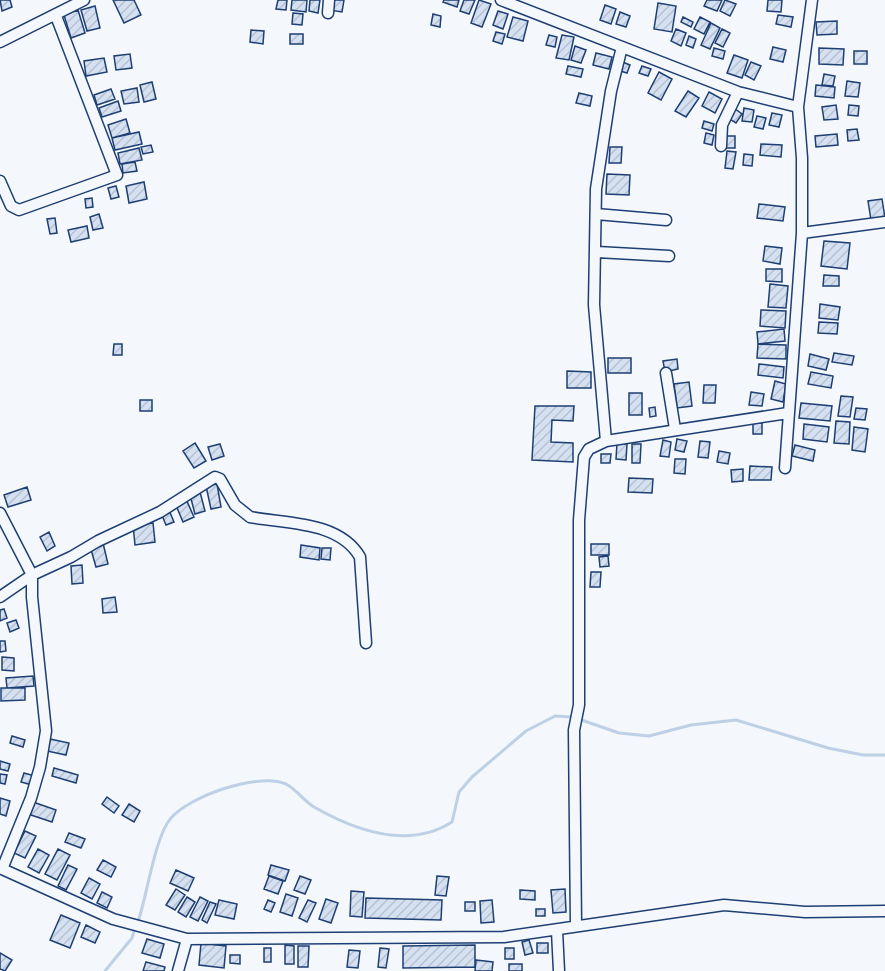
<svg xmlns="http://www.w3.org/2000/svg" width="885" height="971" viewBox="0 0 885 971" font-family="'Archivo Narrow',sans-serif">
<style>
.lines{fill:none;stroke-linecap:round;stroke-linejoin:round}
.stream{stroke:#bed0e5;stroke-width:3}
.building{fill:url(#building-hatch);stroke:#1d3f73;stroke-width:1.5}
.minor-casing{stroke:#1d3f73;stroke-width:13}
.minor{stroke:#f4f7fb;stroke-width:10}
</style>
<defs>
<pattern id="building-hatch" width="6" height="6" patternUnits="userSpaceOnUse" patternTransform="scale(1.5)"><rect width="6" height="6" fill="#d5e0f0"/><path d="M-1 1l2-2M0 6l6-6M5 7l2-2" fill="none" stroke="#b6c1d1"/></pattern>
</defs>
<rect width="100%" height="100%" fill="#f4f7fb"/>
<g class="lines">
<!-- stream -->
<path class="stream" d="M138 922C147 896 155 836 171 818 190 796 258 772 286 784 296 789 304 801 314 807 356 831 408 850 452 822L459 792 472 777 526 731 555 716 573 717 619 733 649 736 691 725 736 720 828 748 863 755H885
M105 971 132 938 135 928"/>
</g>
<!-- building -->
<path class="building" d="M0 0H10L12 7 2 11Z
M113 0H134L141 15 124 23Z
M278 0H287L286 10 276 9Z
M292 0H307L306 12 291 10Z
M310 0H320L318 13 309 11Z
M331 0H344L342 12 329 10Z
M444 0H459L457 7 443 2Z
M464 0H475L469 14 460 11Z
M479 0 491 4 482 27 471 23Z
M707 0H722L717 11 704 6Z
M725 0 736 4 730 16 720 11Z
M768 0H782L781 12 767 11Z
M658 3 676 6 672 32 654 29Z
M605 5 616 9 611 24 600 20Z
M95 6 100 28 87 31 81 10Z
M78 10 85 33 71 38 64 15Z
M498 11 508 14 503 29 493 25Z
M620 12 630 16 626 27 616 24Z
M293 13 303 14 302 25 292 24Z
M433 14 441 16 440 27 431 25Z
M778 15 793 17 791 27 776 24Z
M513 17 528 21 523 41 507 37Z
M683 17 693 22 691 27 681 22Z
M700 17 710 22 704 34 694 29Z
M837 21V34L817 35 816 22Z
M711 23 720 28 710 49 701 45Z
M676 29 686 33 681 46 671 41Z
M722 29 730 33 723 47 715 43Z
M251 30 264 31 263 44 250 42Z
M496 32 505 34 502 44 493 41Z
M290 34H303V44H290Z
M549 35 557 37 555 47 546 45Z
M562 35 574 37 569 60 556 58Z
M689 36 696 39 693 48 686 45Z
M575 46 586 50 581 63 571 60Z
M773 47 786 50 783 62 770 59Z
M714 48 725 51 723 59 712 56Z
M819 48 844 49 843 65 819 64Z
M854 51H867V64H854Z
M596 53 612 57 609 69 593 65Z
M130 54 132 68 116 70 114 56Z
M734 55 748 60 742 78 727 73Z
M104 58 107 72 86 76 84 61Z
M620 61 630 65 627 73 617 70Z
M751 62 761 66 754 80 745 75Z
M568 66 583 69 581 77 566 74Z
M642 66 651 69 648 76 639 73Z
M659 72 672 79 661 100 648 93Z
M824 74 835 76 833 86 822 85Z
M847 81 860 83 858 97 845 96Z
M152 82 156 99 144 102 140 85Z
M816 85 835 87 834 98 815 96Z
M137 88 139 102 124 104 121 91Z
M111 89 115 99 97 105 94 95Z
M688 91 699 98 686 117 675 111Z
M709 92 722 99 715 113 702 106Z
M579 93 592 96 590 106 576 103Z
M118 101 121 111 102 117 99 108Z
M836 105 838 119 824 120 822 107Z
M849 105 859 106 858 116 848 115Z
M734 108 742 114 736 123 728 118Z
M744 108 754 110 752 122 742 121Z
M772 113 782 115 779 127 769 125Z
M757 116 766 118 763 129 754 127Z
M126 119 130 133 112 138 108 125Z
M704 121 714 124 712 131 702 128Z
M857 129 859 140 848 141 847 130Z
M139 132 142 144 115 150 112 138Z
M706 133 714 135 712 145 704 143Z
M837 134 838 145 816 147 815 136Z
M726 136H735V148H726Z
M761 144 782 145 781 157 760 155Z
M151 145 153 152 143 154 141 147Z
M610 147H622L621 163H609Z
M139 148 142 160 120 164 118 153Z
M727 151 736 152 733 169 725 168Z
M744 154 753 155 752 166 743 165Z
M135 162 137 171 123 173 122 164Z
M607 174 630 175 629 195 606 194Z
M144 182 147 199 129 203 126 186Z
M116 186 119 197 111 199 108 188Z
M92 198 93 207 86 208 85 199Z
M882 199 885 218 871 220 868 201Z
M759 204 785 207 783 221 757 218Z
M99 214 103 228 93 230 90 217Z
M55 218 57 233 50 234 47 219Z
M87 226 89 238 71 242 68 230Z
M824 241 850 243 847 269 821 266Z
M765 246 782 248 780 264 763 261Z
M766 269H782V282L766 281Z
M824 275 839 276V286H823Z
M770 284 788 286 786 308 768 307Z
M820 304 840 307 838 320 819 318Z
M761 310 786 311 785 328 760 326Z
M819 322 838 323 837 334 818 333Z
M784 329 785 341 758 344 757 332Z
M114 344H122V355H113Z
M758 344 786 345V359L757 358Z
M834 353 854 356 852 365 832 362Z
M810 354 829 359 826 370 808 366Z
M608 358H631V373H608Z
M677 359 678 369 665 372 663 361Z
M759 364 784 367 783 378 758 375Z
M567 371 591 372V388H567Z
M811 372 833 376 831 388 808 384Z
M775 381 786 384 783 402 771 399Z
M689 382 692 406 677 408 674 384Z
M704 385H716L715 403H703Z
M751 392 764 394 762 406 749 405Z
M629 393H642V415H629Z
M841 396 853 397 850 417 838 416Z
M140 400H152V411H140Z
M801 403 832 406 830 421 799 418Z
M535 406H574L573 421 552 420 551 442 573 443V462L532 460Z
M655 407 656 416 650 417 649 408Z
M856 408 867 409 865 420 854 419Z
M836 421 850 422 849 444 834 443Z
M753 423H762V434H753Z
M804 424 829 427 827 442 803 439Z
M854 427 868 429 865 452 852 450Z
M677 439 687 441 684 452 675 450Z
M663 440 671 442 669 457 660 456Z
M700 441 710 442 708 458 698 457Z
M195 443 206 461 194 468 183 451Z
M617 443 627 444 626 460 616 459Z
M220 444 224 456 212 460 208 447Z
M632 444H641L640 463H632Z
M795 445 815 450 813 461 792 456Z
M719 451 730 453 728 464 717 462Z
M601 454H611L610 463H601Z
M675 459H686L685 474 674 473Z
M750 466 772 467 771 480H749Z
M743 469V481L732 482 731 470Z
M629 478 653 479 652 493 628 492Z
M217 484 221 507 211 509 206 486Z
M27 487 31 500 8 507 4 495Z
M200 492 205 511 195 514 190 495Z
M186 499 194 517 183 522 175 503Z
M169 510 174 522 166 525 161 513Z
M153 523 155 542 135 545 133 525Z
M49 532 55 546 47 551 40 537Z
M103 543 108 564 96 567 90 546Z
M591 544H609V555H591Z
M301 545 320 548 319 560 300 557Z
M322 548H331L330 560 321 559Z
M608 556 609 566 600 567 599 557Z
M82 565 83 583 72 584 71 566Z
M591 572H601L600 587H590Z
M115 597 117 612 103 613 102 599Z
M4 609 7 618 0 621V610Z
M16 620 19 628 10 632 7 623Z
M0 641H5L6 651 0 652Z
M2 657 14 658V671L2 670Z
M33 676 34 686 7 688 6 678Z
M1 688H25V700L1 701Z
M12 736 25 740 23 747 10 743Z
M50 739 69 743 66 755 47 751Z
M0 761 10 764 8 771 0 769Z
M54 768 78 775 76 783 52 776Z
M24 773 35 776 32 785 21 782Z
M0 774 7 775 5 784 0 783Z
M107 797 119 806 114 813 102 804Z
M0 798 10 801 6 816 0 814Z
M33 802 56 810 52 822 28 814Z
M129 804 140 811 134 822 122 815Z
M25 831 36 836 25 858 14 853Z
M69 833 85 839 81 848 65 842Z
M38 849 49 855 39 873 28 867Z
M58 849 70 855 57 880 45 874Z
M103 860 116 867 111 877 97 870Z
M68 865 77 869 66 890 58 886Z
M271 865 289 870 285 881 268 875Z
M176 870 194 878 188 891 170 883Z
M269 876 283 881 278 894 264 889Z
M300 876 311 880 305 894 294 890Z
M437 876 449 877 446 896 435 895Z
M89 878 100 884 92 899 81 893Z
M176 889 185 895 175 910 166 905Z
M565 889 566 912 553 913 551 890Z
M520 890 535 891V900L520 899Z
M351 891 364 892 362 917 350 916Z
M102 892 112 897 107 908 97 903Z
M286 894 298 898 292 916 280 912Z
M187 897 195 902 186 917 178 912Z
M200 897 208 901 198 921 190 917Z
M366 898 442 900 441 920 365 918Z
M326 899 338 903 331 923 319 919Z
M219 900 237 904 234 919 215 915Z
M268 900 275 903 271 912 264 909Z
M308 900 316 903 307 922 299 918Z
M492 900 494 922 481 923 480 901Z
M210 902 216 904 207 923 202 920Z
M465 902H475V911H465Z
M536 909H545V916H536Z
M61 915 80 923 70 948 50 940Z
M86 925 100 932 95 943 81 937Z
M147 939 164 944 160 958 142 953Z
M529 940 533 953 525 955 522 942Z
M201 943 226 946 224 968 199 965Z
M537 943H548V953H537Z
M285 945 294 946V964H285Z
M475 945V967L403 968V946Z
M298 946H309L308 967H298Z
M264 948H271V962H264Z
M380 948 389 949 386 968 378 967Z
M505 948H514V959H505Z
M349 950 360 951 358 968 347 967Z
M0 953 12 960 5 971 0 969Z
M230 955H240V964L230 963Z
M476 960 493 962 492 971H475Z
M146 962 165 967 164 971H143Z
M509 964H522V971H509Z"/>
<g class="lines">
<defs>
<path id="minor" d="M501 0 738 92 798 107
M328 13 329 0
M0 42 84 0
M721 146 722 125 738 92
M0 181 11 206 19 210 117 175 56 16
M596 214 666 220
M802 233 885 222
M597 252 669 256
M666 373 675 429
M606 441 788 413
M785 468 802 233V158L798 107 812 0
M0 513 32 575V597L46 731 40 767 31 798 2 869
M0 597 32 575 71 557 98 541 160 512 215 477 220 479 235 505 250 517C287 524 339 521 360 557L366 643
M0 868 113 919 187 939
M576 926 574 730 579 705V520L584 457 589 449 606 441 594 305 596 189 611 91 622 47
M557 931 559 971
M178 971 187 939 504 937 724 905 805 912 885 911"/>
</defs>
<!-- minor casing -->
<use href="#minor" class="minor-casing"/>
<!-- minor -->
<use href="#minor" class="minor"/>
</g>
</svg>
